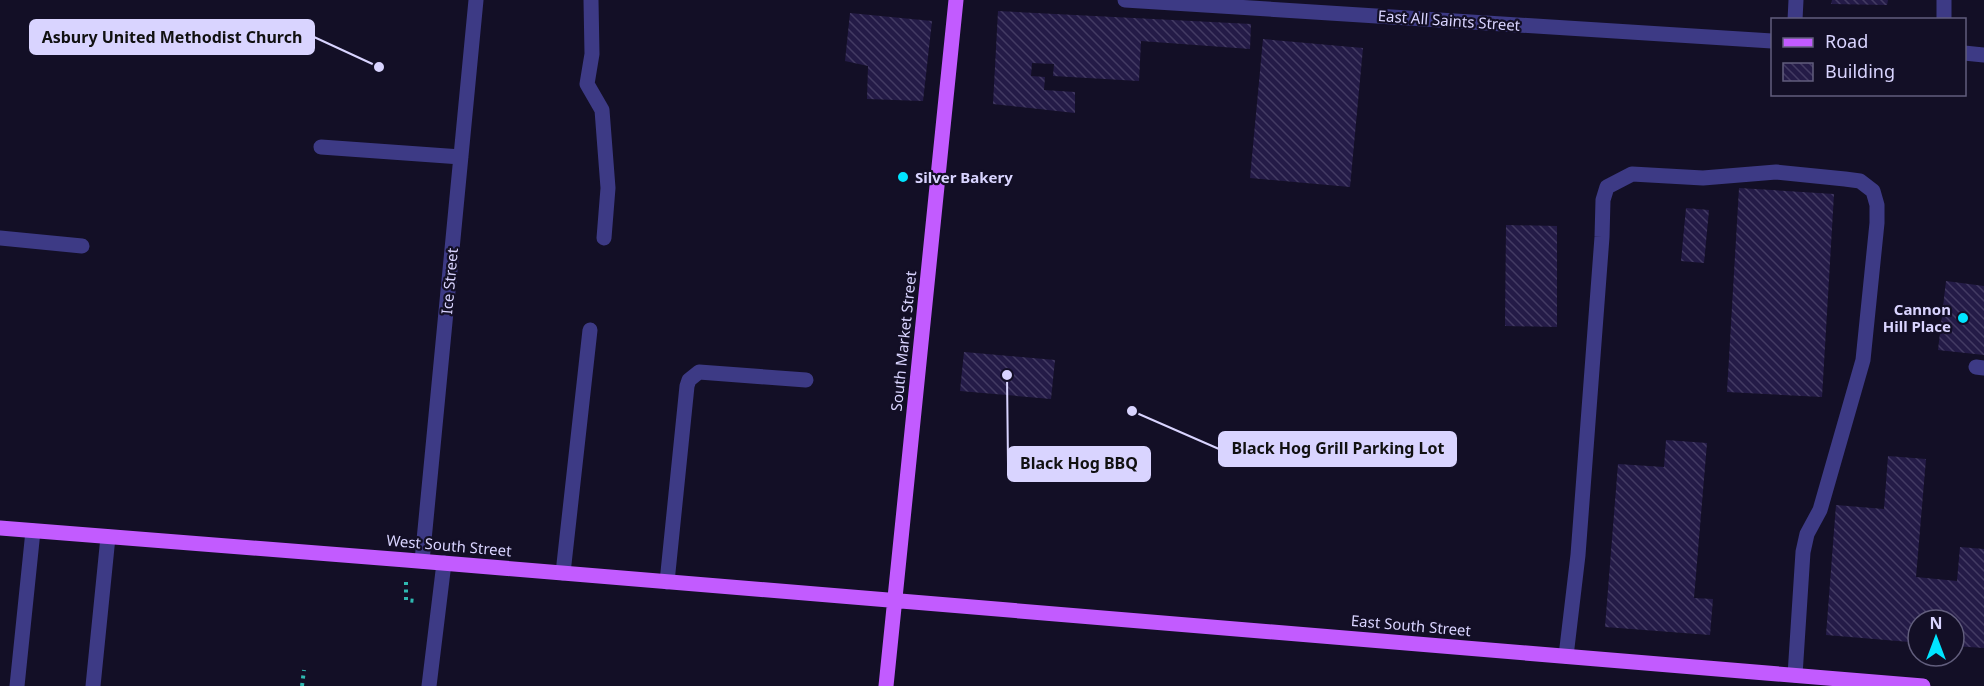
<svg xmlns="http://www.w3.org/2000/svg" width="1984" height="686" viewBox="0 0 1984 686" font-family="'Noto Sans',sans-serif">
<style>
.building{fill:url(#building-back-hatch)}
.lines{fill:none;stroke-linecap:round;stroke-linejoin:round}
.path{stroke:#2fb8b0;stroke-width:4;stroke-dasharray:3 4.5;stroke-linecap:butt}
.minor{stroke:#3d3a85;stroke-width:15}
.major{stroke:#c25bff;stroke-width:15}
.poi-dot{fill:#00e5ff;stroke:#130f26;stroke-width:2}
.labels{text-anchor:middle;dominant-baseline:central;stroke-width:4.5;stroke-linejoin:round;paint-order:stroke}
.street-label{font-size:15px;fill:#d9d4ff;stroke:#130f26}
.poi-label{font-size:15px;font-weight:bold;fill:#d9d4ff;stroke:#130f26;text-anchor:start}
.leader{fill:none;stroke:#d9d4ff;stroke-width:2}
.callout-dot{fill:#d9d4ff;stroke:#130f26;stroke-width:2}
.callout{fill:#d9d4ff;stroke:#d9d4ff;stroke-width:2}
.callout-label{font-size:16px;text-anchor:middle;font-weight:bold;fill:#111}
</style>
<defs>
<pattern id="building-back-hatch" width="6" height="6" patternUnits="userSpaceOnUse" patternTransform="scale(1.5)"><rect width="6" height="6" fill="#241b47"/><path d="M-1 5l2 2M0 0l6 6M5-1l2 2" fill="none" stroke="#433b63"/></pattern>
</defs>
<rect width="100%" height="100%" fill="#130f26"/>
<!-- building -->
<path class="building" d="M1832 0H1888L1887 5 1831 4Z
M998 11 1251 24 1250 49 1141 41 1139 81 1053 76 1054 64 1032 63 1031 76 1045 77 1044 90 1075 92V113L993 104Z
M850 13 932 21 923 101 867 99 868 66 845 61Z
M1263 39 1363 48 1350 187 1250 178Z
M1739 188 1834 194 1822 397 1727 392Z
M1686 208 1709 210 1704 263 1681 261Z
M1506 225 1557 226V327L1505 326Z
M1946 281 1984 286V355L1938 350Z
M964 352 1055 360 1051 399 960 391Z
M1666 440 1707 443 1694 598 1713 599 1710 635 1605 627 1618 464 1664 467Z
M1888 456 1926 459 1916 577 1957 581 1960 547 1984 549V648L1954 646V620H1918V626L1912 625 1910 642 1826 635 1836 505 1884 509Z"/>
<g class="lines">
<!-- path -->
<path class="path" d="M406 582V600L416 601
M302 686 304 670"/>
<!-- minor -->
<path class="minor" d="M591 0 592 54 587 84 602 110 608 188 604 238
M1125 0 1772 41
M1944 0V20
M1795 20 1796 0
M1964 53 1984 55
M321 147 461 157
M0 238 82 246
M1976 367 1984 368
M422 561 476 0
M563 573 590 330
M667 582 687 386 689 380 699 372 806 380
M1566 656 1578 555 1602 237 1603 200 1607 187 1632 174 1703 178 1776 172 1845 179 1860 181 1873 191 1877 205V223L1863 360 1820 510 1807 534 1803 552 1795 675
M17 686 33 531
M93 686 108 537
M429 686 444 563"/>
<!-- major -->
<path class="major" d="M0 528 406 560 1923 686
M886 686 956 0"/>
</g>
<!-- markers -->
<g class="poi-dot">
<circle cx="903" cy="177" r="6"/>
<circle cx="1963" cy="318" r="6"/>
</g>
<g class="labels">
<!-- street labels -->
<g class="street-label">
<text transform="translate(1449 20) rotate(4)">East All Saints Street</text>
<text transform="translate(449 281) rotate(-85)">Ice Street</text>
<text transform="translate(903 341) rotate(-84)">South Market Street</text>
<text transform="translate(449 545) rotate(5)">West South Street</text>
<text transform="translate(1411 625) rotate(5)">East South Street</text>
</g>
<!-- poi labels -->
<g class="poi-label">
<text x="915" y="177">Silver Bakery</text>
<text x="1951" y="309" text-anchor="end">Cannon<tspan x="1951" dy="17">Hill Place</tspan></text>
</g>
</g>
<!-- callouts -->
<path class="leader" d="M379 67L314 37M1132 411L1219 449M1007 375L1008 464"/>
<g class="callout-dot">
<circle cx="379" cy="67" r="6"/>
<circle cx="1132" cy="411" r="6"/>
<circle cx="1007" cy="375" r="6"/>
</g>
<g class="callout">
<rect x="30" y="20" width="284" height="34" rx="6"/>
<rect x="1219" y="432" width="237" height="34" rx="6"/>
<rect x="1008" y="447" width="142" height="34" rx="6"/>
</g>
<g class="callout-label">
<text x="172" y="43">Asbury United Methodist Church</text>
<text x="1338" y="454">Black Hog Grill Parking Lot</text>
<text x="1079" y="469">Black Hog BBQ</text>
</g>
<!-- legend -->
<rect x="1771" y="18" width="195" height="78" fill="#130f26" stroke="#625e7d" stroke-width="1.5"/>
<rect x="1783" y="38" width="30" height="9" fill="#c25bff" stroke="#625e7d" stroke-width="1.5"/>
<text x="1825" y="48" font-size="18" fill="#d9d4ff">Road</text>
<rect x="1783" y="63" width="30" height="18" fill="url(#building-back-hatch)" stroke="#625e7d" stroke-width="1.5"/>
<text x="1825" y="78" font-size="18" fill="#d9d4ff">Building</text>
<!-- north arrow -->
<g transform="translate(1936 638)"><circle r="28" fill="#130f26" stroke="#625e7d" stroke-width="1.5"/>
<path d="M0-4.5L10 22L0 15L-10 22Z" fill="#00e5ff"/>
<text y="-9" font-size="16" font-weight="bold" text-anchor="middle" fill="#d9d4ff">N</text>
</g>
</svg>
